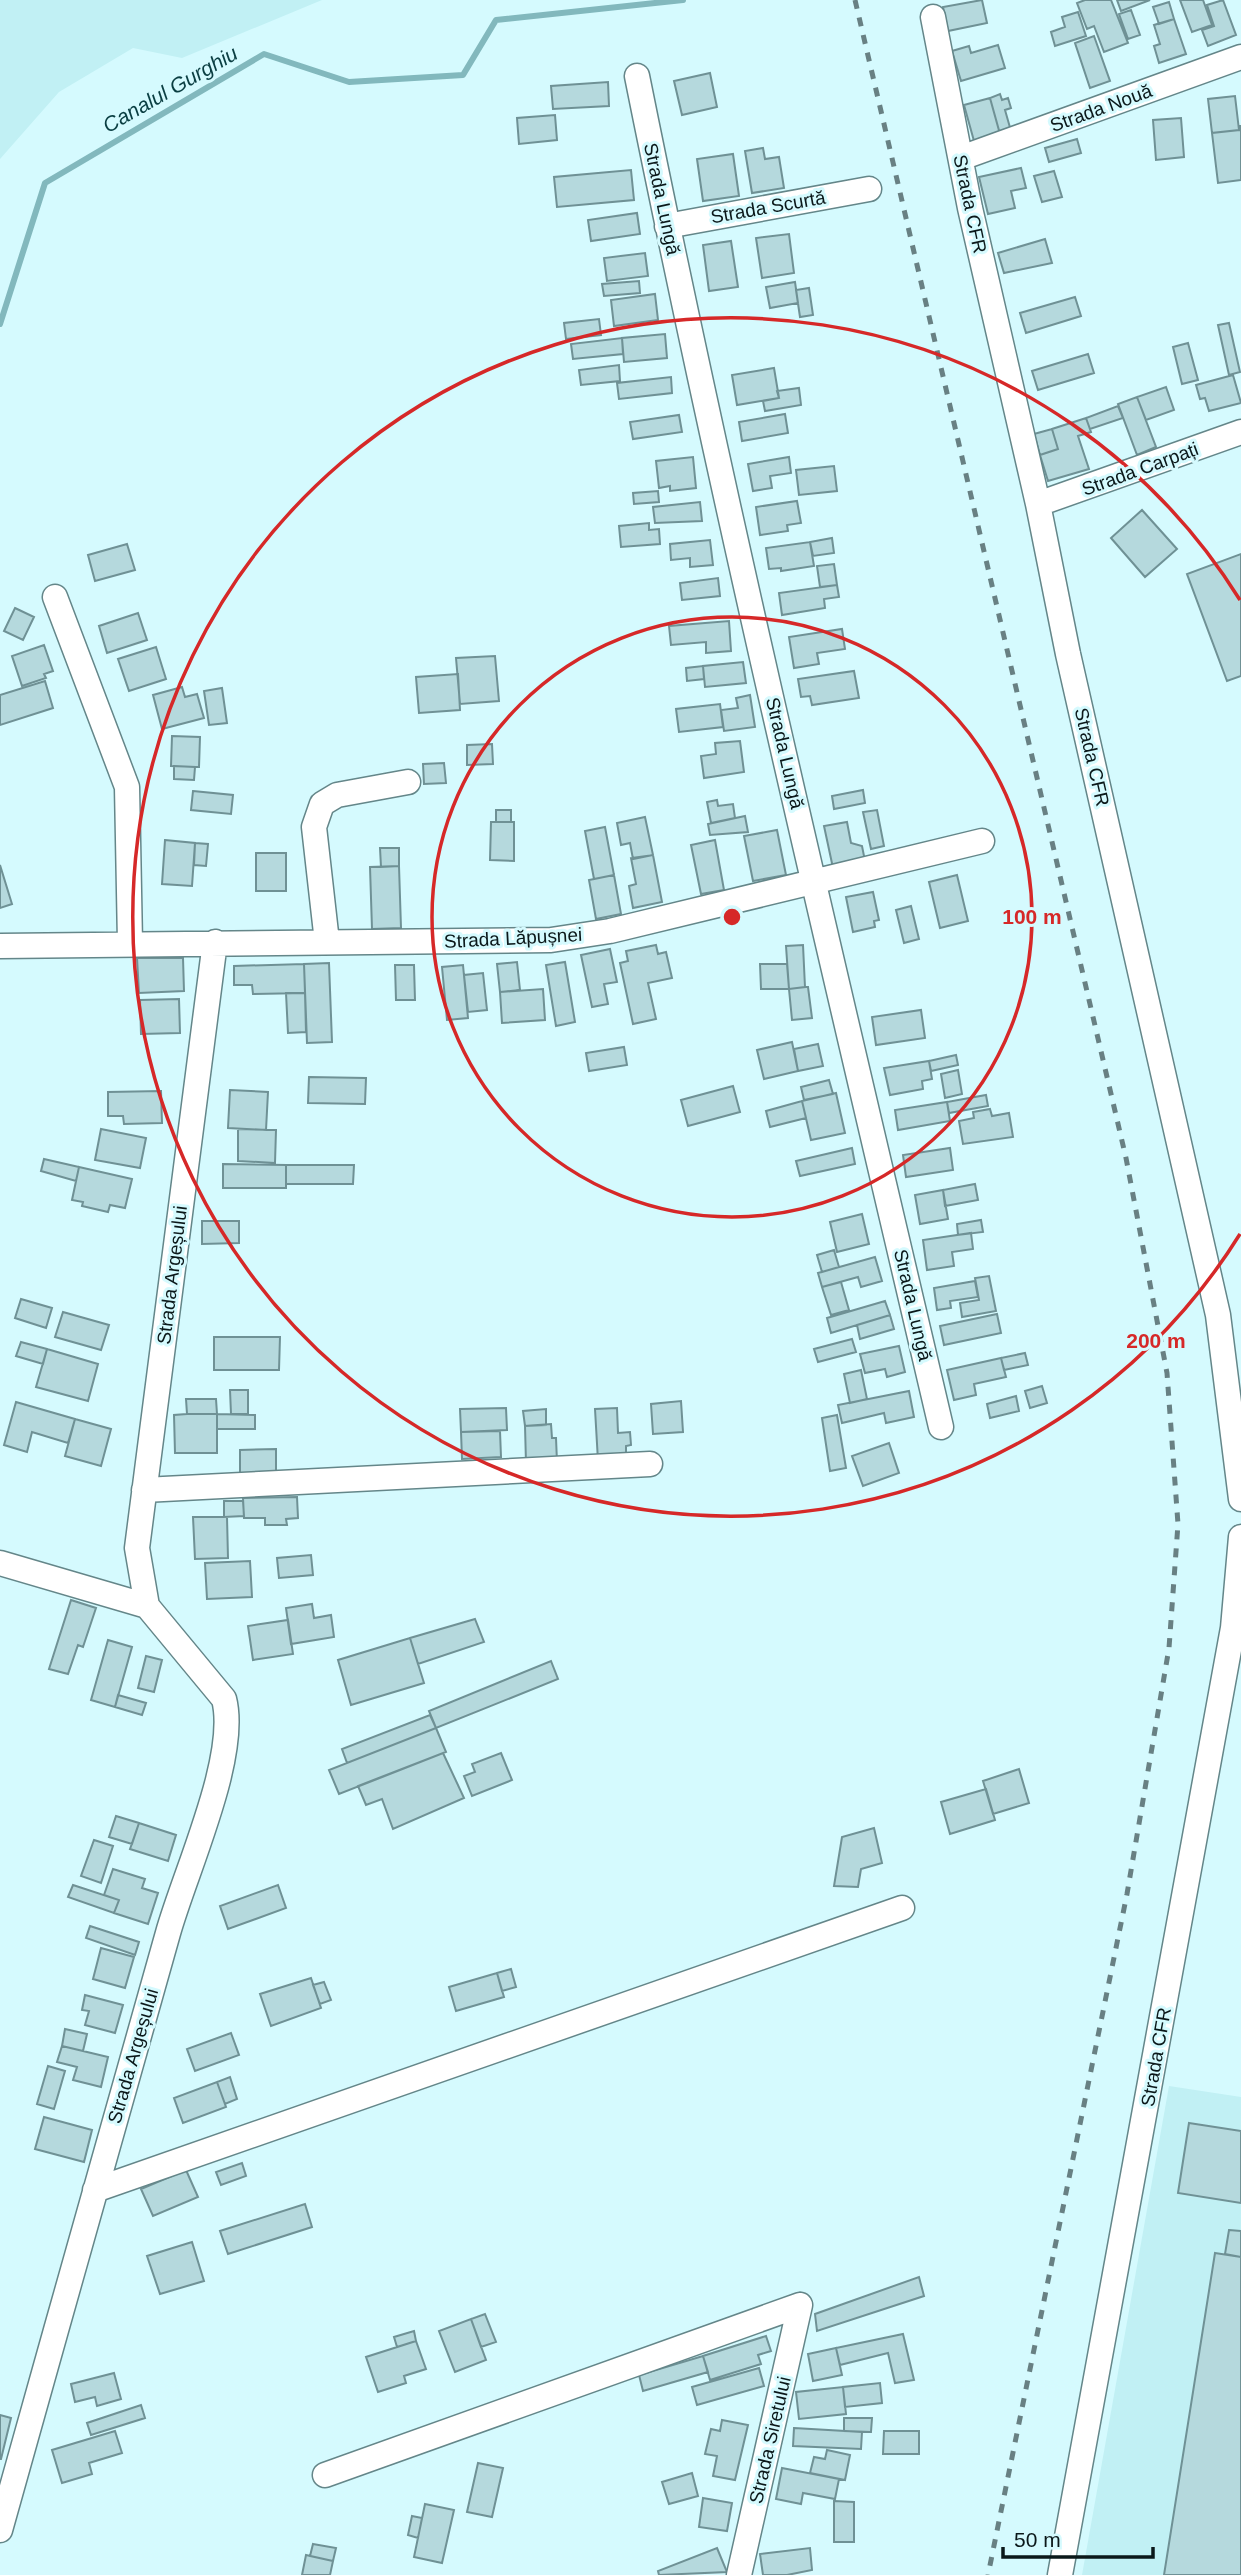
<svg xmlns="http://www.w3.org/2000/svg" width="1241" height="2575" viewBox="0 0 1241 2575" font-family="Helvetica,sans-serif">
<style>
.built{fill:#c1f0f4}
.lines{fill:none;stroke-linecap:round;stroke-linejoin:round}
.stream{stroke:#82b8bd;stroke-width:6}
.building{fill:#b5d9dd;stroke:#6f9195;stroke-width:2}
.minor-casing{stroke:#648689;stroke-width:27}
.minor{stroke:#fff;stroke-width:24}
.rail{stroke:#688083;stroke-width:5;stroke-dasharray:9 9;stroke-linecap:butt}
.ring{fill:none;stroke:#d62828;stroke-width:3.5}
.labels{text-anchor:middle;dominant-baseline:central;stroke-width:6;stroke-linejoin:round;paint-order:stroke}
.street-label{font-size:19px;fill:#0b181a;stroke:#d5fafe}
.water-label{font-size:21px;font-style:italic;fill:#0a3e42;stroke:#d5fafe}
.centre{fill:#d62828;stroke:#d5fafe;stroke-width:3.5}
.ring-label{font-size:21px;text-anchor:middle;font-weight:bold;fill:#d62828;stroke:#d5fafe;stroke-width:6;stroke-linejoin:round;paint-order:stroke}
</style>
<rect width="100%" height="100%" fill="#d5fafe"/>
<!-- built -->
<path class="built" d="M0 0H322L182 58 133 48 59 92 0 159Z
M1169 2086 1241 2097V2575H1082Z"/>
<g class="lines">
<!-- stream -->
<path class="stream" d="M0 324 45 183 264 54 349 82 463 75 496 20 683 0"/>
</g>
<!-- building -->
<path class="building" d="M982 0 987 23 948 31 943 7Z
M1085 0H1111L1128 43 1104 52 1094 26 1087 29 1077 3Z
M1117 0H1150L1121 11Z
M1180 0H1203L1212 25 1192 32Z
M1223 0 1236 35 1208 46 1202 30 1214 26 1207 5Z
M1169 2 1174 19 1159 24 1153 7Z
M1131 10 1140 35 1128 39 1119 14Z
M1078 12 1086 36 1055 46 1051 32 1065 27 1062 17Z
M1174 19 1186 54 1159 63 1154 46 1160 44 1154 25Z
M1094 36 1110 81 1090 88 1075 43Z
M998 45 1005 68 961 81 952 51 969 46 971 53Z
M710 73 717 107 682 115 674 81Z
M608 82 609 106 553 109 551 86Z
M1000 94 1002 100 1008 98 1011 108 1005 110 1011 131 1000 134 990 98Z
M1235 96 1239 130 1212 133 1208 99Z
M990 98 1000 134 974 141 964 105Z
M555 115 557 140 519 144 517 118Z
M1181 118 1184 157 1156 160 1153 120Z
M1239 126H1241V180L1218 183 1212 133 1239 130Z
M1077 139 1081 153 1049 162 1045 148Z
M763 148 765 159 779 157 784 188 752 193 745 151Z
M733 154 739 196 703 201 697 159Z
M1021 168 1026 188 1011 191 1015 208 988 214 979 177Z
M631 170 634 200 557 207 554 177Z
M1054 171 1062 197 1042 202 1034 176Z
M637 213 640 234 591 241 588 220Z
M789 234 794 273 762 278 756 238Z
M1045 239 1052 263 1004 273 998 253Z
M731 241 738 287 709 291 703 245Z
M645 253 648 276 607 281 604 258Z
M639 281 640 293 604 296 602 284Z
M795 282 798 303 770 308 766 287Z
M809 288 813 315 800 317 796 290Z
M655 294 658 320 614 326 611 300Z
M1075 297 1081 316 1026 333 1020 313Z
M599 319 601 335 566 339 564 323Z
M1229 323 1240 372 1229 375 1218 325Z
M665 334 667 358 624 362 622 338Z
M622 338 623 354 573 359 571 344Z
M1188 343 1198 380 1182 384 1173 347Z
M1088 354 1094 373 1038 390 1032 371Z
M619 365 620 381 581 385 579 370Z
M774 368 779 398 737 405 732 375Z
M1233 375 1241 403 1209 411 1205 398 1200 399 1196 385Z
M671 377 672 393 619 399 617 383Z
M1166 387 1174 410 1146 420 1137 397Z
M799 388 801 405 765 411 763 401 779 398 777 391Z
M1137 397 1156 447 1137 455 1118 404Z
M1118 406 1123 418 1090 429 1086 418Z
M785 414 788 433 742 441 739 422Z
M679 415 682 432 633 439 630 422Z
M1086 418 1091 432 1078 436 1089 469 1048 481 1040 455 1058 449 1052 429Z
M1052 429 1058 449 1040 455 1034 434Z
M693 457 696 488 670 491V486L659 488 656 461Z
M789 457 791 473 770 476 772 488 753 491 748 464Z
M834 466 837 491 799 495 796 470Z
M658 491 659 502 634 504 633 493Z
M797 501 801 523 787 525 788 531 760 535 756 507Z
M700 502 702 521 655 523 653 507Z
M1142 510 1177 549 1145 577 1111 538Z
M649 523V530L659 529 660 544 621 547 619 526Z
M832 538 834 553 813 556 810 542Z
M710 540 713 565 690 567V558L671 560 670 544Z
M810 542 814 566 781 571V568L769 569 766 548Z
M127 544 135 570 95 581 88 555Z
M1241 554V676L1227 681 1187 574Z
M834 564 837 585 820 587 817 566Z
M718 578 720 596 682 600 680 583Z
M837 585 839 597 824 599 825 608 782 615 779 593Z
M15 608 34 617 23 640 4 631Z
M138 613 147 640 107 653 99 626Z
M729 621 731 651 706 653V642L671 645 669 626Z
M842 629 845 649 817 653 819 664 794 668 789 637Z
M44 645 53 671 44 674 46 678 22 686 12 656Z
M156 647 166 679 129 691 118 659Z
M495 656 499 701 460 704 456 658Z
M743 662 746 683 705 687 703 666Z
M703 666 704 679 687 681 686 668Z
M854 671 859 698 812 705 810 696 801 697 798 679Z
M458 674 460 710 419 713 416 677Z
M45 681 53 708 0 725V695Z
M182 687 185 697 197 694 204 718 162 729 153 695Z
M222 688 227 723 209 725 204 691Z
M750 695 755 727 724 731 721 710 738 708 736 698Z
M720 704 723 727 679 732 676 709Z
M172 736 200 737 199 767 171 766Z
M740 741 744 772 704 778 701 756 716 754 715 743Z
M492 744 493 764 467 765V745Z
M444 763 446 783 424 784 423 764Z
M174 766 195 767 194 780 174 779Z
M863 790 865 803 834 809 832 796Z
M193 791 233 795 231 814 191 810Z
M717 800 718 806 733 804 735 818 711 823 707 802Z
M496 810H511V822H496Z
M877 810 884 846 871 849 863 812Z
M745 816 748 832 710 835 708 824Z
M645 817 653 855 633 859 630 843 621 845 617 823Z
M491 822H514V861L490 860Z
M847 822 851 843 862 846 865 861 833 868 824 826Z
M605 827 614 875 594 879 585 831Z
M777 830 786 875 753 881 744 836Z
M165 840 195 843 192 886 162 884Z
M715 840 724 890 701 894 691 845Z
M195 843 208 844 206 866 194 865Z
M380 848H399V866L381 867Z
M256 853H286V891H256Z
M653 855 662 902 633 908 629 886 636 884 631 858Z
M0 865 12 904 0 908Z
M399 866 401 928 372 929 370 867Z
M614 875 621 914 596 919 589 880Z
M957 875 968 921 940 928 929 882Z
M873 892 879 920 874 921 875 927 853 932 846 897Z
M911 906 919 939 904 943 896 910Z
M656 945 658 954 666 952 672 978 648 983 656 1019 633 1024 620 963 628 961 626 951Z
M803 945 805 987 789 989 786 946Z
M610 949 617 982 604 984 608 1004 592 1007 581 955Z
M137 958H183L184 991 139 993Z
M517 962 520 990 500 992 497 964Z
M565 962 575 1022 556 1026 546 965Z
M329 963 332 1042 307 1043 304 964Z
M304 964 305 993 253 994 252 985H234V966Z
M760 964H787L789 989H761Z
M395 965H414L415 1000H396Z
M463 965 468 1018 447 1020 442 967Z
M483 973 487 1010 468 1012 464 975Z
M805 987H808L812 1018 792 1020 789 989Z
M543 989 545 1020 502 1023 500 992Z
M286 993H305L306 1032 288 1033Z
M179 999 180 1033 141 1034 140 1000Z
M921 1010 925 1038 876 1045 872 1017Z
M792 1042 798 1071 764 1079 757 1050Z
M818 1044 823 1066 798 1071 794 1049Z
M624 1047 627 1065 589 1071 586 1053Z
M956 1055 958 1065 931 1071 929 1061Z
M929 1061 932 1079 922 1081 923 1089 890 1095 884 1068Z
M958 1070 962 1094 945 1098 941 1074Z
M309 1077 366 1078 365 1104 308 1103Z
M829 1080 833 1094 804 1100 801 1087Z
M733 1086 740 1112 688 1126 681 1100Z
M230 1090 268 1092 266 1130 228 1128Z
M161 1091 162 1123 124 1124 123 1116H108V1092Z
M836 1093 845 1133 811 1140 802 1101Z
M986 1095 988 1106 949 1113 947 1102Z
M802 1101 806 1118 770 1127 766 1111Z
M947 1102 950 1121 898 1130 895 1110Z
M990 1109 992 1116 1009 1113 1013 1137 963 1144 959 1121 974 1118 973 1112Z
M101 1129 146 1138 140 1168 95 1160Z
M238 1129 276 1130 275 1163 238 1161Z
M852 1148 855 1164 800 1176 796 1161Z
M950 1148 953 1170 906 1177 903 1155Z
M44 1159 79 1167 76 1181 41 1171Z
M223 1164 286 1165V1188H223Z
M286 1165H354L353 1184H286Z
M79 1167 132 1179 125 1208 110 1205 108 1212 82 1206 83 1202 72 1200Z
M975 1184 978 1200 945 1206 943 1190Z
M943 1190 948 1219 920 1224 915 1195Z
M862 1214 869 1244 837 1252 830 1222Z
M981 1220 983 1232 958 1235 957 1224Z
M202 1221H239V1243L202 1244Z
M971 1233 973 1249 952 1252 954 1266 927 1270 923 1240Z
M834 1250 839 1267 822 1272 817 1255Z
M875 1257 882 1281 861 1287 858 1277 822 1287 818 1273Z
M989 1276 996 1311 962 1317 960 1303 979 1300 975 1278Z
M975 1281 978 1297 950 1301 951 1308 937 1310 934 1288Z
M841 1282 849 1310 831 1315 822 1287Z
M21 1299 52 1308 46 1328 15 1318Z
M885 1301 890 1315 831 1333 827 1318Z
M63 1312 109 1325 101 1350 55 1337Z
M997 1314 1001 1333 944 1345 940 1326Z
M890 1315 894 1329 860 1339 857 1325Z
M214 1337H280L279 1370H214Z
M852 1339 856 1352 818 1362 814 1349Z
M21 1342 47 1349 43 1364 16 1356Z
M899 1346 905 1372 887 1377 885 1369 865 1373 860 1354Z
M47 1349 98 1364 88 1401 36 1387Z
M1025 1353 1028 1365 1004 1370 1001 1358Z
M1001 1358 1006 1377 974 1384 976 1395 954 1400 947 1370Z
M861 1370 867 1399 850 1403 844 1374Z
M1042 1386 1047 1403 1030 1408 1025 1391Z
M230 1390H248V1414H231Z
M909 1391 914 1417 886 1423 884 1413 842 1423 838 1405Z
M1016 1396 1019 1411 990 1418 987 1404Z
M186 1399H216L217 1414H187Z
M681 1401 683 1432 653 1434 651 1404Z
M16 1402 75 1419 68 1443 32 1432 27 1452 4 1445Z
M506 1408 507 1430 461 1432 460 1409Z
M617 1408 618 1433 630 1432 631 1445 626 1446V1459L598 1461 595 1409Z
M546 1409V1425L525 1426 523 1411Z
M187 1414H217V1453H175L174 1415Z
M217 1414 255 1415V1429H217Z
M837 1415 846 1468 830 1471 822 1418Z
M75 1419 111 1429 101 1466 65 1456Z
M551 1424 552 1438H556L557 1462 526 1463 525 1426Z
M500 1431 501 1457 462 1459 461 1432Z
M889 1443 899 1473 863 1486 852 1456Z
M276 1449V1475L240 1476V1450Z
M297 1497 298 1518 286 1519 287 1525H265V1518H244L243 1498Z
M224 1501H243L244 1516 224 1517Z
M193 1517H227L228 1558 195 1559Z
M311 1555 313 1575 279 1578 277 1558Z
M250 1561 252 1597 207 1599 205 1563Z
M71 1600 96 1608 83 1647 78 1645 68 1674 49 1669Z
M312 1604 314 1618 331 1615 334 1637 291 1644 286 1608Z
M475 1619 484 1642 418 1664 410 1638Z
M288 1620 293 1654 253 1660 248 1626Z
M410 1638 424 1683 351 1705 338 1660Z
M108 1640 132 1647 115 1707 91 1700Z
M146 1656 162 1660 154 1692 138 1688Z
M551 1661 558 1679 436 1728 429 1711Z
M118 1695 146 1703 142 1715 115 1707Z
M430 1715 436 1728 347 1763 342 1749Z
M436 1728 446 1752 339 1794 329 1770Z
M443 1753 464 1798 393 1829 382 1799 366 1805 358 1786Z
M501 1753 512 1780 472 1796 464 1776 475 1772 472 1764Z
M1019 1769 1029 1803 993 1814 983 1781Z
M986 1789 995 1820 950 1834 941 1802Z
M116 1816 139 1823 132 1844 109 1837Z
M139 1823 176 1835 168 1861 130 1849Z
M874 1828 882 1863 861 1869 858 1887 834 1886 842 1837Z
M94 1840 113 1846 101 1883 81 1876Z
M113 1869 145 1879 142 1888 158 1893 148 1924 114 1913 119 1900 104 1895Z
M73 1885 119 1900 114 1913 68 1897Z
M278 1885 286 1908 228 1929 220 1906Z
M90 1926 139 1942 135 1955 86 1938Z
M101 1948 134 1957 125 1988 93 1979Z
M511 1969 516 1987 502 1991 497 1973Z
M497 1973 504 1997 456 2011 449 1987Z
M311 1978 321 2008 271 2026 260 1994Z
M324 1982 331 2000 320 2004 313 1985Z
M85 1995 123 2005 115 2033 85 2025 89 2011 82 2010Z
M65 2029 87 2034 83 2051 62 2046Z
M231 2033 239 2055 195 2071 187 2049Z
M62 2046 108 2057 101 2087 73 2080 77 2067 57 2062Z
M48 2066 65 2071 54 2109 37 2104Z
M230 2077 237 2099 225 2104 217 2082Z
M217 2082 226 2107 183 2123 174 2098Z
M44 2117 92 2130 84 2162 35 2149Z
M1189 2123 1241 2131V2203L1178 2193Z
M242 2163 246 2176 221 2185 216 2172Z
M186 2170 198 2197 153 2216 141 2189Z
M305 2204 312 2227 228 2254 220 2231Z
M1229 2230 1241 2231V2257L1225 2254Z
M192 2242 204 2281 160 2294 147 2256Z
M1215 2253 1241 2257V2575H1164Z
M919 2277 924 2296 817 2331 815 2314Z
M485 2314 496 2342 481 2347 471 2319Z
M471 2319 486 2360 455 2372 439 2331Z
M414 2331 416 2341 397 2347 394 2337Z
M903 2334 914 2380 895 2383 888 2353 840 2365 836 2348Z
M766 2336 771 2351 758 2355 761 2364 710 2380 703 2356Z
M416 2341 426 2369 404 2376 406 2383 378 2392 366 2357Z
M836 2348 842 2375 813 2381 808 2354Z
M703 2356 708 2372 643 2391 639 2375Z
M759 2368 764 2386 697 2405 692 2387Z
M114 2373 121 2399 97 2406 95 2397 75 2402 71 2384Z
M880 2383 882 2403 845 2407 843 2387Z
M843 2387 846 2414 799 2419 796 2392Z
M141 2405 145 2418 91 2435 87 2423Z
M0 2415 11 2418 1 2459H0Z
M844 2418H872L871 2432 844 2431Z
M722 2420 748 2425 735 2480 713 2476 717 2456 705 2454 711 2429 720 2431Z
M794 2428 862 2432 861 2449 793 2446Z
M115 2431 122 2453 89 2463 92 2474 62 2483 52 2450Z
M884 2431H919V2454H883Z
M827 2450 850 2455 845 2480 810 2473 814 2457 825 2459Z
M478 2463 503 2468 492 2517 467 2512Z
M782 2468 839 2479 835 2499 803 2493 801 2504 776 2499Z
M692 2473 698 2496 669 2504 662 2482Z
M703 2498 732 2503 727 2531 699 2527Z
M834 2501 854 2502V2542H834Z
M425 2504 454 2510 442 2563 414 2557Z
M412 2516 422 2518 418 2538 408 2535Z
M313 2544 336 2548 333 2561 310 2556Z
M717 2548 727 2572 659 2575 658 2571Z
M810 2548 812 2570 787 2575H763L760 2554Z
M306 2555 333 2561 330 2575H302Z"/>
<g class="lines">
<defs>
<path id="minor" d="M933 17 970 208 1038 504 1068 654 1218 1315 1241 1499
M637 76C728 529 836 978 941 1427
M961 158 1241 57
M667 226 869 189
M1038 504 1241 432
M55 597 127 787 130 943
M327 942 314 827 322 804 337 795 408 782
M0 946 551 940 610 931 982 841
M144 1490 650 1464
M0 1563 147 1606
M95 2190 902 1908
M325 2475 800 2305
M0 2530C56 2331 111 2132 168 1933 185 1872 239 1757 224 1699L147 1606 137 1548 215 942
M739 2575 800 2305
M1060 2575 1233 1628 1241 1537"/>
</defs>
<!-- minor casing -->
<use href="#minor" class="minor-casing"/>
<!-- minor -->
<use href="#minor" class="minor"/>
<!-- rail -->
<path class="rail" d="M855 0 1126 1158 1167 1373 1178 1524 1169 1648 1127 1894 988 2575"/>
</g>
<!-- distance rings -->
<g class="ring">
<circle cx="732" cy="917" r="300"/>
<path d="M1240 1234A599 599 0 1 1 1240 600"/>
</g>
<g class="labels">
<!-- street labels -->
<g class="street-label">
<text transform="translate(1101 108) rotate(-20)">Strada Nouă</text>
<text transform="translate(662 199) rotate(78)">Strada Lungă</text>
<text transform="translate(970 204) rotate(78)">Strada CFR</text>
<text transform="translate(768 207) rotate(-10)">Strada Scurtă</text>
<text transform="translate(1140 469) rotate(-20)">Strada Carpați</text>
<text transform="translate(785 753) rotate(77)">Strada Lungă</text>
<text transform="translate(1092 757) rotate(77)">Strada CFR</text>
<text transform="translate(513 938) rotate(-3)">Strada Lăpușnei</text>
<text transform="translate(172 1275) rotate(-83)">Strada Argeșului</text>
<text transform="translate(913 1305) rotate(77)">Strada Lungă</text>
<text transform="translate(133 2056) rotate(-74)">Strada Argeșului</text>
<text transform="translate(1156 2057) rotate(-80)">Strada CFR</text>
<text transform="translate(770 2440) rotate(-77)">Strada Siretului</text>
</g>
<!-- water labels -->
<g class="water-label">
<text transform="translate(170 89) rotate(-30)">Canalul Gurghiu</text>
</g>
</g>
<circle cx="732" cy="917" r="10" class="centre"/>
<g class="ring-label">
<text x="1032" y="924">100 m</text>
<text x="1156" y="1348">200 m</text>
</g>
<!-- scale -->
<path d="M1003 2547v10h150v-10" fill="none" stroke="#0b181a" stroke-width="3.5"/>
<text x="1014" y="2547" font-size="21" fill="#0b181a" stroke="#d5fafe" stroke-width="5" paint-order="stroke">50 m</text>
</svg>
